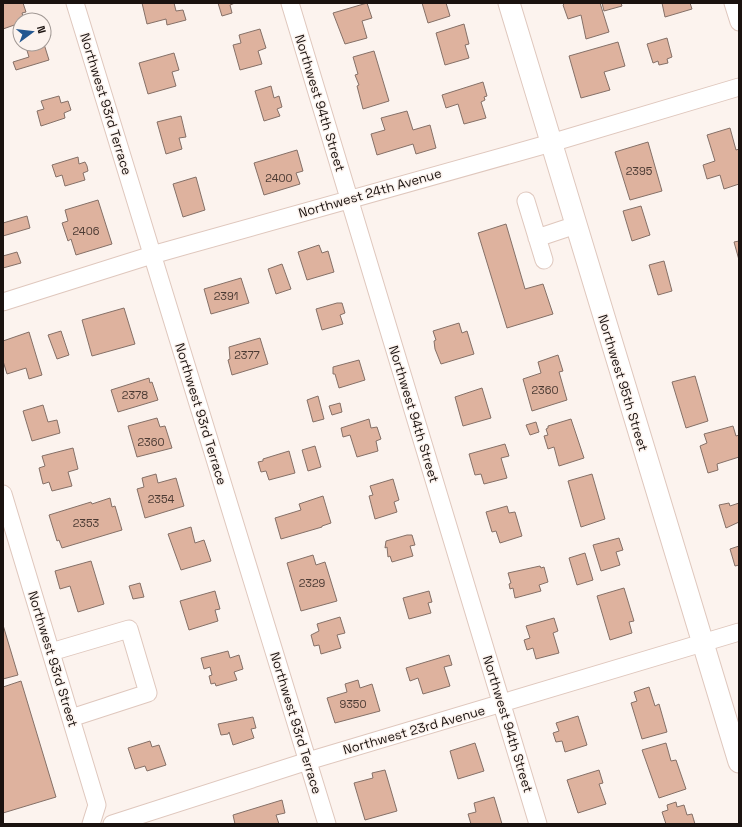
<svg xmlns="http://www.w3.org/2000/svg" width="742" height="827" viewBox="0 0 742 827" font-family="'Space Grotesk',sans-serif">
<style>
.building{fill:#deb29e;stroke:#857067}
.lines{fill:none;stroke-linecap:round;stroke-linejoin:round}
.minor-casing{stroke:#dfc7bd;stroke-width:19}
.major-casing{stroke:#dfc7bd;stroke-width:23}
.minor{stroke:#fff;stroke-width:17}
.major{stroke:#fff;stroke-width:21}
.labels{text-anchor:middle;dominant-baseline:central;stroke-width:3;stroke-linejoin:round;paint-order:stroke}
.number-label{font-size:11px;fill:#4b3a33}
.street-label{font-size:13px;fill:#1a120f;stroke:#fcf3ee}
</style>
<rect width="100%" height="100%" fill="#fcf3ee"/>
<!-- building -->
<path class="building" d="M3 3H23L26 12 22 13 24 20H20V23L3 29Z
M142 3H174L176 11 183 10 186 20 167 25 166 19 147 24Z
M218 3H235L230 5 232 13 222 16Z
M367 3 372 18 362 21 367 38 345 44 333 13Z
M422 3H446L450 16 428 23Z
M565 3H600L609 32 586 39 581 15 568 19 563 5Z
M602 3H621L622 6 604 11Z
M662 3H690L692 9 665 17Z
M464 24 469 44 465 45 469 58 445 65 436 33Z
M260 29 266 48 258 51 262 64 240 70 233 45 241 43 239 35Z
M667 38 672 57 667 59 668 63 659 65 658 61 653 63 647 44Z
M618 42 625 66 604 72 610 90 581 98 569 56Z
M25 44H44L49 60 16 70 13 62 29 57Z
M374 51 389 101 363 109 357 86 359 85 355 75 358 74 353 57Z
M174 53 179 70 172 72 176 86 148 94 139 63Z
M483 82 487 96 484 97 485 100 481 102 486 118 464 124 458 104 446 108 442 95Z
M271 86 274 98 279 96 282 107 277 109 280 116 264 121 255 91Z
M59 96 61 103 68 101 71 110 64 113 65 118 41 126 37 111 44 109 41 101Z
M407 111 413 130 430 125 436 148 416 154 413 144 377 155 371 134 385 130 381 118Z
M181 116 186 137 179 138 182 149 166 154 157 122Z
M730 128 736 150 739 149V184L724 189 720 175 707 179 703 165 715 161 707 135Z
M648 142 662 191 630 200 615 152Z
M297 150 303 171 296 173 300 184 264 195 254 163Z
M78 157 79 164 85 162 87 166 88 171 83 173 85 180 65 186 62 175 56 177 52 165Z
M196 177 205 210 183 217 173 184Z
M98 200 112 244 76 255 71 239 68 241 62 223 68 221 65 210Z
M641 206 650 235 632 241 623 211Z
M27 216 30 228 3 236V223Z
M506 224 525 289 543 284 553 314 507 328 478 233Z
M739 241V260L734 242Z
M319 245 322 253 328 251 334 272 307 280 298 252Z
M17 252 21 263 3 268V256Z
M664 261 672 291 658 295 649 265Z
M282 264 291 289 276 294 268 269Z
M241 278 249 303 211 314 204 289Z
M337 303H342L345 313 340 315 343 324 322 330 316 309Z
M124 308 135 344 92 356 82 320Z
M459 323 462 333 467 331 474 354 441 364 435 349 434 341 436 340 433 331Z
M61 331 69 355 57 359 48 335Z
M29 332 42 375 29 379 26 368 7 374 3 361V341Z
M260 338 268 364 232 375 228 360 230 359 229 347Z
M558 355 563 371 559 372 567 400 532 411 523 379 541 373 538 362Z
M359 360 365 380 339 388 335 374H333V367Z
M695 376 708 421 686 428 672 382Z
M149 378 150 383 152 382 158 400 118 412 111 390Z
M482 388 491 418 463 426 455 397Z
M318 396 324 419 313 422 307 400Z
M340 403 342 412 332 415 329 406Z
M43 405 48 422 57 420 60 433 32 441 23 411Z
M157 418 160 427 165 426 172 448 137 457 128 426Z
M369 419 371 428 377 427 381 439 376 441 378 451 357 457 350 435 343 437 341 428Z
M571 419 584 458 559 466 554 447 548 449 544 436 548 435 546 429 548 428V426Z
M536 422 539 432 530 435 526 425Z
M733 426 736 436 739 435V457L717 464 718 470 708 473 700 446 707 443 704 434Z
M505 444 509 456 501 458 507 478 484 484 481 474 475 475 469 454Z
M315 446 321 467 308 471 302 450Z
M73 448 78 469 68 472 72 486 52 491 49 482 43 484 39 468 45 466 42 456Z
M289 451 295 473 269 480 266 471 261 472 258 462 263 461V459Z
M156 474 158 483 176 478 184 506 145 518 137 489 144 487 142 478Z
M592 474 605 519 581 527 568 481Z
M393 479 399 500 394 502 397 512 375 519 369 496 373 495 370 486Z
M323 496 331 523 322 526V527L281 539 275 518 301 510 299 504Z
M110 498 112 507 115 506 122 530 62 548 59 540 57 541 49 515 91 502 92 504Z
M729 503 730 506 739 503V522L726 528 719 505Z
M507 506 509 513 515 512 522 536 500 543 496 531 492 532 486 512Z
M191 527 195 543 204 540 211 561 181 570 168 534Z
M407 535H412L415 545 410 546 413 556 392 562 390 556 388 557 387 547 385 548 386 541Z
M619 538 623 550 616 552 620 565 601 571 593 545Z
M739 546V565L735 566 730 549Z
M585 553 593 580 577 585 569 558Z
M313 555 316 565 325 562 337 601 301 611 287 563Z
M91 561 104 604 78 612 70 586 60 589 55 571Z
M540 566 541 568 544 567 548 582 539 585 541 591 515 598 513 588 510 589 509 584 511 583 508 573Z
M140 583 144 597 133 599 129 586Z
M624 588 634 621 629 622 632 633 610 640 597 596Z
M215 591 220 609 215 610 218 621 189 630 180 601Z
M429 591 432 602 428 603 431 613 409 619 403 598Z
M340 617 345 633 337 635 341 648 321 654 319 645 314 646 311 635 319 631 317 624Z
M554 618 558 631 553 633 559 653 536 659 533 648 527 650 524 640 530 638 526 626Z
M3 625 18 675 3 679Z
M228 651 230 658 239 655 243 669 234 672 237 680 216 686 215 683 211 684 209 676 212 675 210 667 204 669 201 658Z
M449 655 452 665 444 667 450 686 423 694 418 678 410 681 406 668Z
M358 680 360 688 372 684 380 711 335 723 327 698 347 692 345 684Z
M21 681 56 797 3 813V687Z
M649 687 655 706 659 704 667 732 642 739 631 703 637 701 634 692Z
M578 716 587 745 565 752 562 741 556 742 553 733 559 731 556 723Z
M253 717 256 728 251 729 254 738 233 745 229 732 228 734 221 735 218 724Z
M150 741 152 747 159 745 166 765 147 771 145 766 135 769 128 748Z
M475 743 484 771 458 779 450 751Z
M666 743 671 761 676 760 686 789 659 798 642 750Z
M385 770 397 811 365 820 354 783 373 778 372 773Z
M599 770 603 783 599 784 606 804 578 813 567 780Z
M494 797 502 824H471L468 814 476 812 474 803Z
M282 800 285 813 276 815 279 824H235L233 815Z
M676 802 677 807 684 805 687 815 692 814 695 824H666L662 812 668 810 667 805Z"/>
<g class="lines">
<defs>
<path id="minor" d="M75 3 327 824
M290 3 538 824
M733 3 739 22
M526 201 544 260
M537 238 576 225
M3 302 152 255 551 143 739 87
M3 494 97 805 91 824
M51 652 129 629 148 693 71 718
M112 824 308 761 739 632"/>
<path id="major" d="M509 3 739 762"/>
</defs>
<!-- minor casing -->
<use href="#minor" class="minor-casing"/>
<!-- major casing -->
<use href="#major" class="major-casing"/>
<!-- minor -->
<use href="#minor" class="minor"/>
<!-- major -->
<use href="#major" class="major"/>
</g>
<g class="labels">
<!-- number labels -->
<g class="number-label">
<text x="639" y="171">2395</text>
<text x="279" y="178">2400</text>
<text x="86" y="231">2406</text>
<text x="226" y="296">2391</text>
<text x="247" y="355">2377</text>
<text x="545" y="390">2360</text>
<text x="135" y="395">2378</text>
<text x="151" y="442">2360</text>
<text x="161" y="499">2354</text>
<text x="86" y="523">2353</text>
<text x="312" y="583">2329</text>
<text x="353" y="704">9350</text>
</g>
<!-- street labels -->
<g class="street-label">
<text transform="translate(320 103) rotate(73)">Northwest 94th Street</text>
<text transform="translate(106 104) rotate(73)">Northwest 93rd Terrace</text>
<text transform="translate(370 193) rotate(-16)">Northwest 24th Avenue</text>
<text transform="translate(623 383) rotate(73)">Northwest 95th Street</text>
<text transform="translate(201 414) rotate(73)">Northwest 93rd Terrace</text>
<text transform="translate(414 414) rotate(73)">Northwest 94th Street</text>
<text transform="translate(53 659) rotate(73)">Northwest 93rd Street</text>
<text transform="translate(296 723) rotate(73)">Northwest 93rd Terrace</text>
<text transform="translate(508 724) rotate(73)">Northwest 94th Street</text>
<text transform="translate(414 730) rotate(-16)">Northwest 23rd Avenue</text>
</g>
</g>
<!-- border -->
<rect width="742" height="827" fill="none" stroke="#1a120f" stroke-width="8"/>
<!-- north arrow -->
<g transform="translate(32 32) rotate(75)"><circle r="19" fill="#fcf3ee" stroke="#a29995"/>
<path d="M0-3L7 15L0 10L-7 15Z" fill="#235790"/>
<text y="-6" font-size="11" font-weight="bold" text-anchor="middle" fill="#1a120f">N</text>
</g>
</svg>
